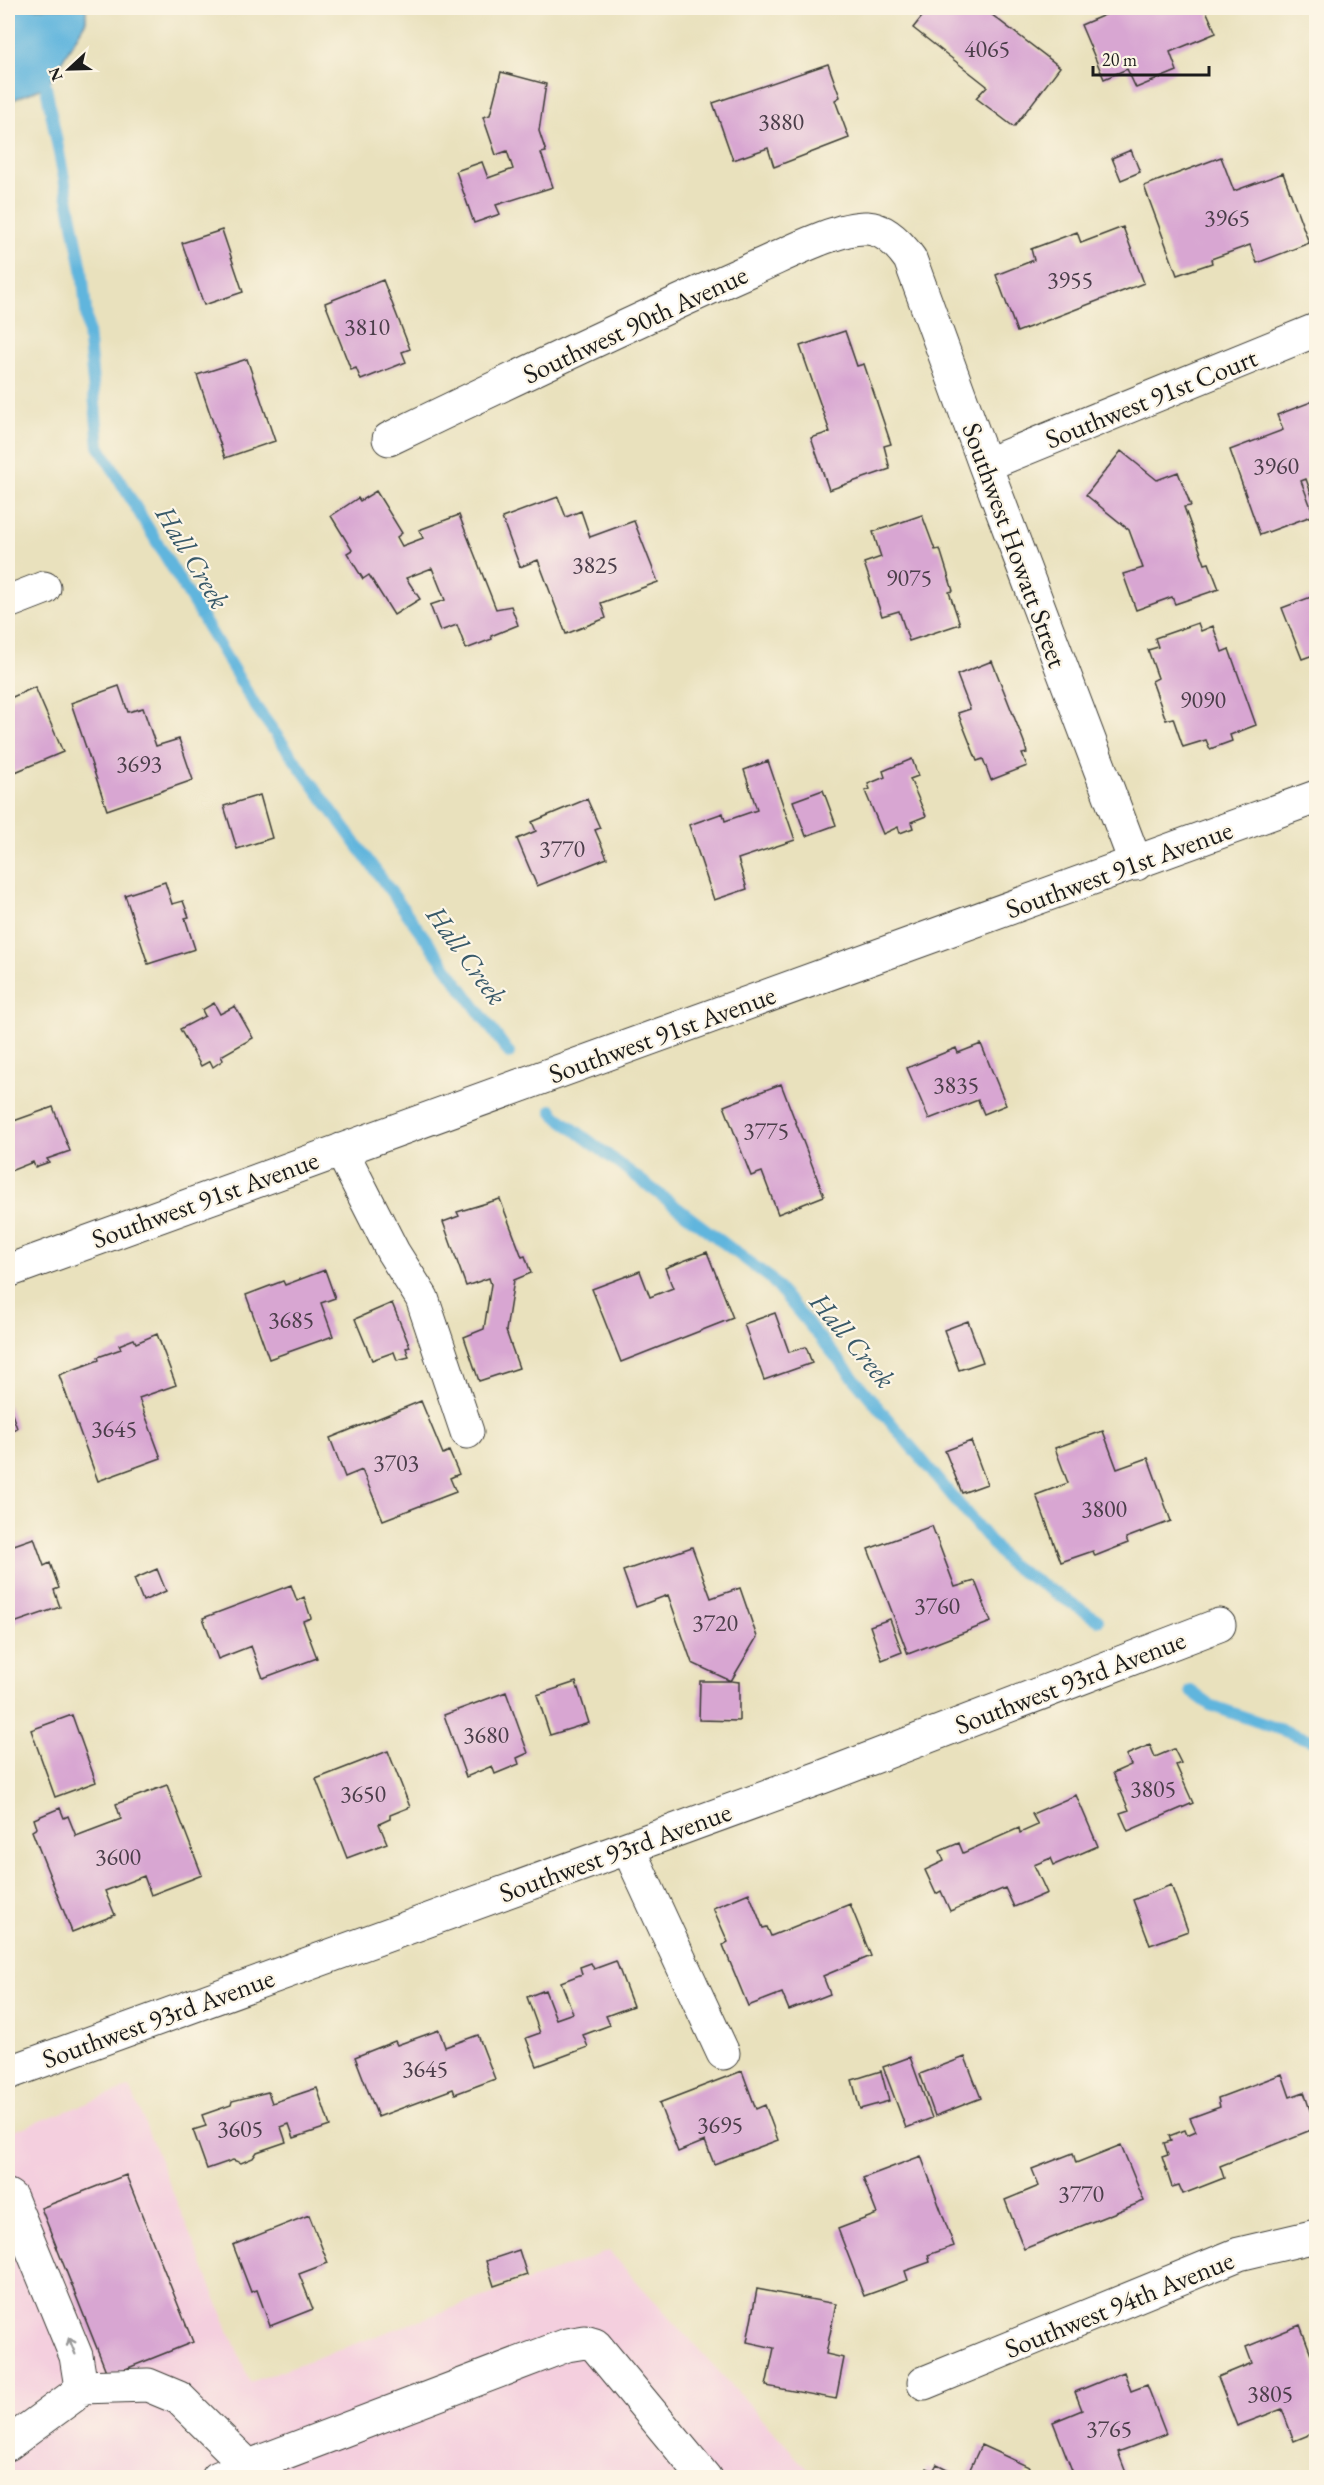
<svg xmlns="http://www.w3.org/2000/svg" width="1324" height="2485" viewBox="0 0 1324 2485" font-family="'EB Garamond',serif">
<style>
.built{fill:#f4cfde}
.water{fill:#61b5dd;stroke:#3e687c;stroke-width:1.5}
.lines{fill:none;stroke-linecap:round;stroke-linejoin:round}
.stream{stroke:#61b5dd;stroke-width:12}
.building{fill:#d8a6d2}
.minor-casing{stroke:#3b3a34;stroke-width:35}
.minor{stroke:#fff;stroke-width:33}
.oneway{stroke:#999}
.labels{text-anchor:middle;dominant-baseline:central;stroke-width:4.5;stroke-linejoin:round;paint-order:stroke}
.number-label{font-size:24px;fill:#4b3e4a}
.street-label{font-size:27px;fill:#1c1c1c;stroke:#fcf5e5}
.water-label{font-size:28px;font-style:italic;fill:#385969;stroke:#fcf5e5}
</style>
<rect width="100%" height="100%" fill="#fcf5e5"/>
<filter id="ink" filterUnits="userSpaceOnUse"><feTurbulence type="fractalNoise" baseFrequency=".0167" numOctaves="2"/><feDisplacementMap in="SourceGraphic" scale="12" xChannelSelector="R" yChannelSelector="G"/><feConvolveMatrix kernelMatrix="1 2 1 2 8 2 1 2 1" color-interpolation-filters="sRGB"/></filter>
<filter id="wash" filterUnits="userSpaceOnUse"><feTurbulence type="fractalNoise" baseFrequency=".008" numOctaves="4" result="noise"/><feDisplacementMap in="SourceGraphic" scale="24" xChannelSelector="R" yChannelSelector="G"/><feGaussianBlur stdDeviation="1.35" result="paint"/><feColorMatrix in="noise" values="0 0 0 0 0 0 0 0 0 0 0 0 0 0 0 0 0 1.4 0 .05"/><feComposite in="paint" operator="in"/></filter>
<g filter="url(#wash)">
<rect width="100%" height="100%" fill="#e9e1bd"/>
<!-- built -->
<path class="built" d="M130 2087 250 2382 609 2251 815 2477 8 2478V2133Z"/>
<!-- water -->
<path class="water" d="M8 8H86V21L47 86 8 102Z"/>
<g class="lines">
<!-- stream -->
<path class="stream" d="M43 72 82 269 99 446 256 707 509 1053
M552 1110 555 1115 770 1278 1009 1564 1098 1620
M1191 1691 1210 1705 1316 1742"/>
</g>
<g id="blocks">
<!-- building -->
<path class="building" d="M929 8H983L1060 67 1014 127 976 98 987 86 913 28Z
M1121 8H1205L1216 33 1170 52 1177 71 1136 88 1127 69 1104 79 1081 25Z
M828 64 840 97 835 100 849 138 774 167 768 148 733 160 713 103Z
M501 72 546 84 539 131 546 152 541 153 553 187 496 205 500 214 474 223 456 171 482 162 488 178 513 169 507 151 496 155 483 117 490 115Z
M1131 150 1140 172 1121 180 1112 158Z
M1221 157 1234 191 1283 173 1309 243 1257 263 1250 245 1211 259 1212 263 1177 275 1144 186Z
M1123 227 1144 283 1017 332 996 275 1034 260 1031 249 1077 232 1081 243Z
M222 230 243 292 204 305 182 243Z
M383 280 410 349 402 352 406 362 361 380 356 368 351 370 325 303Z
M845 331 857 366 864 364 891 444 884 446 890 469 829 490 811 438 830 432 800 346Z
M247 359 275 441 225 458 197 375Z
M1316 400V507L1306 479 1301 481 1314 515 1260 535 1230 450 1283 430 1277 415Z
M1121 451 1157 480 1178 472 1191 506 1184 507 1205 564 1209 563 1219 589 1175 604 1172 597 1136 610 1123 574 1143 568 1129 530 1086 495Z
M376 491 402 533 397 537 402 546 423 538 419 530 459 515 496 609 511 606 518 625 491 636 492 639 466 649 457 625 440 631 430 605 445 600 432 568 406 578 420 599 394 615 369 575 363 579 347 553 352 550 331 516 358 498 360 501Z
M558 497 566 517 581 511 590 537 634 521 658 582 601 603 606 618 566 634 538 560 520 567 502 518Z
M922 515 935 550 940 549 953 591 949 592 960 624 909 641 899 611 882 616 864 563 881 557 873 532Z
M1316 595V654L1302 659 1282 608Z
M1198 623 1201 631 1213 626 1222 652 1229 649 1256 725 1230 735 1232 741 1210 749 1206 740 1183 747 1173 718 1166 720 1152 681 1158 678 1148 650 1158 647 1155 638Z
M992 661 1024 742 1027 753 1022 754 1027 766 991 780 983 759 977 761 958 713 970 709 957 675Z
M119 686 128 712 143 708 156 746 179 739 193 780 107 810 71 703Z
M35 687 63 752 8 775V699Z
M912 759 918 776 910 779 926 816 911 822 913 828 900 833 898 827 883 834 865 791 870 789 868 784 885 777 883 771Z
M768 761 795 840 738 859 747 889 714 900 689 825 723 813 725 821 757 810 744 770Z
M823 790 836 825 806 836 793 801Z
M260 795 272 838 237 849 224 806Z
M587 799 600 828 595 830 607 858 537 886 517 839 536 831 532 822Z
M165 882 172 904 183 901 189 917 185 918 195 949 148 964 125 895Z
M214 1003 220 1014 235 1006 253 1038 221 1056 223 1060 213 1067 210 1061 201 1066 180 1029 205 1016 202 1010Z
M981 1044 1006 1105 984 1114 978 1100 929 1119 907 1068 956 1048 958 1053Z
M781 1084 824 1196 778 1214 762 1172 751 1176 724 1106Z
M53 1107 70 1151 47 1159 49 1162 35 1167 33 1162 8 1172V1123Z
M500 1199 522 1257 525 1256 531 1273 514 1280 506 1331 519 1368 479 1381 464 1337 484 1329 491 1284 489 1278 466 1286 443 1222 459 1216 457 1212Z
M707 1252 733 1318 621 1362 592 1289 640 1271 650 1297 673 1288 665 1268Z
M325 1270 335 1298 321 1303 333 1336 269 1359 246 1295 283 1281 285 1285Z
M392 1303 410 1347 406 1348 409 1357 397 1360 394 1352 372 1360 355 1319Z
M775 1313 789 1352 806 1347 812 1363 764 1380 744 1324Z
M968 1321 983 1362 959 1370 944 1330Z
M157 1334 176 1385 139 1398 161 1458 98 1481 59 1375 99 1360 98 1357 121 1349 119 1345 134 1339 136 1343Z
M421 1401 443 1454 449 1451 459 1474 450 1478 456 1492 383 1520 362 1470 345 1477 330 1438Z
M8 1403 17 1428 8 1432Z
M1103 1431 1117 1469 1148 1458 1171 1521 1126 1538 1128 1543 1095 1556 1093 1551 1061 1562 1036 1495 1068 1483 1055 1448Z
M971 1441 987 1484 962 1493 945 1451Z
M932 1526 955 1587 975 1581 991 1622 908 1654 868 1549Z
M34 1538 44 1566 50 1563 59 1588 54 1590 60 1607 8 1625V1547Z
M692 1547 711 1598 740 1588 757 1637 731 1681 739 1682V1721L699 1720 700 1681H731L692 1663 668 1595 636 1607 623 1571Z
M157 1569 166 1591 143 1601 134 1579Z
M291 1585 297 1601 304 1597 311 1618 303 1621 317 1658 263 1678 251 1646 218 1659 203 1618Z
M890 1619 902 1652 882 1660 870 1626Z
M576 1682 589 1723 550 1735 537 1695Z
M506 1692 528 1753 517 1758 519 1764 495 1774 492 1766 466 1777 444 1715Z
M72 1715 96 1782 55 1797 31 1730Z
M1150 1745 1155 1757 1174 1749 1181 1763 1176 1765 1193 1803 1128 1831 1120 1813 1129 1810 1113 1773 1131 1765 1126 1755Z
M388 1751 410 1807 390 1815V1819L379 1824 387 1843 347 1858 316 1779Z
M167 1785 202 1875 151 1895 144 1876 105 1891 115 1915 72 1932 32 1831 37 1828 34 1819 60 1808 64 1818 68 1816 76 1836 121 1819 116 1804Z
M1076 1795 1098 1846 1054 1865 1051 1858 1034 1865 1047 1893 1014 1907 1005 1888 950 1911 941 1891 936 1894 925 1870 944 1861 940 1851 959 1843 963 1853 1019 1828 1020 1833 1038 1825 1032 1814Z
M1171 1885 1188 1931 1150 1945 1133 1900Z
M749 1893 763 1928 767 1927 771 1936 850 1904 871 1956 823 1976 830 1994 789 2010 782 1993 748 2006 723 1945 728 1942 713 1908Z
M616 1961 633 2006 606 2016 610 2025 583 2035 588 2047 537 2066 526 2038 540 2033 527 1997 545 1990 556 2019 573 2013 561 1982 582 1974 580 1967 591 1963 594 1969Z
M439 2030 445 2047 478 2035 495 2079 455 2094 453 2089 378 2117 355 2057 395 2041 397 2045Z
M910 2057 932 2118 906 2128 883 2067Z
M965 2057 981 2098 935 2116 920 2074Z
M742 2071 756 2109 765 2105 778 2140 714 2164 705 2141 678 2152 659 2103Z
M881 2071 889 2101 860 2109 852 2080Z
M1282 2074 1290 2097 1304 2092 1316 2128 1220 2166 1224 2178 1183 2194 1179 2185 1172 2187 1162 2157 1168 2155 1164 2143 1171 2141 1169 2136 1185 2130 1187 2135 1196 2131 1190 2118 1220 2107 1218 2098Z
M317 2088 330 2126 294 2138 289 2124 281 2127 286 2142 257 2152 253 2158 241 2163 233 2160 207 2169 193 2130 206 2126 202 2115 231 2105 232 2101 268 2092 272 2103Z
M1121 2145 1144 2201 1024 2249 1005 2200 1039 2186 1032 2169 1073 2153 1076 2163Z
M921 2156 954 2246 928 2255 930 2262 905 2271 908 2280 864 2296 838 2229 877 2214 863 2178Z
M126 2175 193 2342 108 2376 41 2208Z
M309 2215 328 2263 299 2274 313 2309 270 2326 257 2290 251 2292 233 2245Z
M519 2250 527 2275 494 2286 486 2261Z
M757 2289 836 2304 826 2354 844 2358 836 2399 766 2386 774 2348 747 2342Z
M1300 2325 1316 2367V2432L1294 2441 1282 2409 1237 2426 1218 2377 1252 2363 1246 2347Z
M1124 2372 1131 2391 1147 2385 1166 2434 1118 2452 1128 2478H1075L1053 2422 1082 2410 1075 2392Z
M981 2445 1029 2467 1024 2478H966Z
M937 2464 965 2478H923L927 2468 933 2471Z"/>
</g>
</g>
<g filter="url(#ink)">
<use href="#blocks" fill-opacity="0" stroke="#3b3a34" stroke-width="1.5"/>
<g class="lines">
<defs>
<path id="minor" d="M389 439C509 381 630 323 752 269 781 257 838 226 867 228 886 229 900 245 910 259L985 465 1136 864
M985 465 1316 330
M8 602 44 588
M341 1150 393 1252 422 1298 467 1432
M8 1271 1316 797
M628 1848 723 2053
M8 2073 822 1777 1219 1625
M8 2196 11 2198 76 2356 81 2387 72 2397 8 2444
M924 2383 1239 2254 1316 2236
M81 2387 148 2385 179 2398 248 2466
M218 2478 567 2345 585 2342 595 2345 705 2478"/>
</defs>
<!-- minor casing -->
<use href="#minor" class="minor-casing"/>
<!-- minor -->
<use href="#minor" class="minor"/>
</g>
<!-- one-way arrows -->
<defs><path id="oneway-shaft" d="M-6 0H5M1.5-3L5.5 0L1.5 3" fill="none" stroke-width="1.6" stroke-linecap="round" stroke-linejoin="round" transform="scale(1.5)"/></defs>
<use class="oneway" href="#oneway-shaft" transform="translate(72 2346) rotate(-112)"/>
</g>
<g class="labels">
<!-- number labels -->
<g class="number-label">
<text x="987" y="48">4065</text>
<text x="781" y="121">3880</text>
<text x="1227" y="217">3965</text>
<text x="1070" y="279">3955</text>
<text x="367" y="326">3810</text>
<text x="1276" y="465">3960</text>
<text x="595" y="564">3825</text>
<text x="909" y="577">9075</text>
<text x="1203" y="699">9090</text>
<text x="139" y="763">3693</text>
<text x="562" y="848">3770</text>
<text x="956" y="1084">3835</text>
<text x="766" y="1130">3775</text>
<text x="291" y="1319">3685</text>
<text x="114" y="1428">3645</text>
<text x="396" y="1462">3703</text>
<text x="1104" y="1508">3800</text>
<text x="937" y="1605">3760</text>
<text x="715" y="1622">3720</text>
<text x="486" y="1734">3680</text>
<text x="1153" y="1788">3805</text>
<text x="363" y="1793">3650</text>
<text x="118" y="1856">3600</text>
<text x="425" y="2068">3645</text>
<text x="720" y="2124">3695</text>
<text x="240" y="2128">3605</text>
<text x="1081" y="2193">3770</text>
<text x="1270" y="2393">3805</text>
<text x="1109" y="2428">3765</text>
</g>
<!-- street labels -->
<g class="street-label">
<text transform="translate(635 324) rotate(-25)">Southwest 90th Avenue</text>
<text transform="translate(1151 398) rotate(-22)">Southwest 91st Court</text>
<text transform="translate(1015 545) rotate(70)">Southwest Howatt Street</text>
<text transform="translate(1119 869) rotate(-20)">Southwest 91st Avenue</text>
<text transform="translate(662 1034) rotate(-20)">Southwest 91st Avenue</text>
<text transform="translate(205 1199) rotate(-20)">Southwest 91st Avenue</text>
<text transform="translate(1070 1682) rotate(-21)">Southwest 93rd Avenue</text>
<text transform="translate(615 1852) rotate(-20)">Southwest 93rd Avenue</text>
<text transform="translate(158 2018) rotate(-20)">Southwest 93rd Avenue</text>
<text transform="translate(1119 2304) rotate(-22)">Southwest 94th Avenue</text>
</g>
<!-- water labels -->
<g class="water-label">
<text transform="translate(193 557) rotate(59)">Hall Creek</text>
<text transform="translate(467 955) rotate(54)">Hall Creek</text>
<text transform="translate(853 1340) rotate(50)">Hall Creek</text>
</g>
</g>
<!-- margin -->
<rect width="1324" height="2485" fill="none" stroke="#fcf5e5" stroke-width="30"/>
<!-- north arrow -->
<g transform="translate(69 69) rotate(248)" stroke="#fcf5e5" stroke-width="4.5" paint-order="stroke">
<path d="M0-4.5L10 22L0 15L-10 22Z" fill="#1c1c1c"/>
<text y="-9" font-size="16" font-weight="bold" text-anchor="middle" fill="#1c1c1c">N</text>
</g>
<!-- scale -->
<path d="M1093 66v9h116v-9" fill="none" stroke="#1c1c1c" stroke-width="3"/>
<text x="1102" y="66" font-size="18" fill="#1c1c1c" stroke="#fcf5e5" stroke-width="4.5" paint-order="stroke">20 m</text>
</svg>
